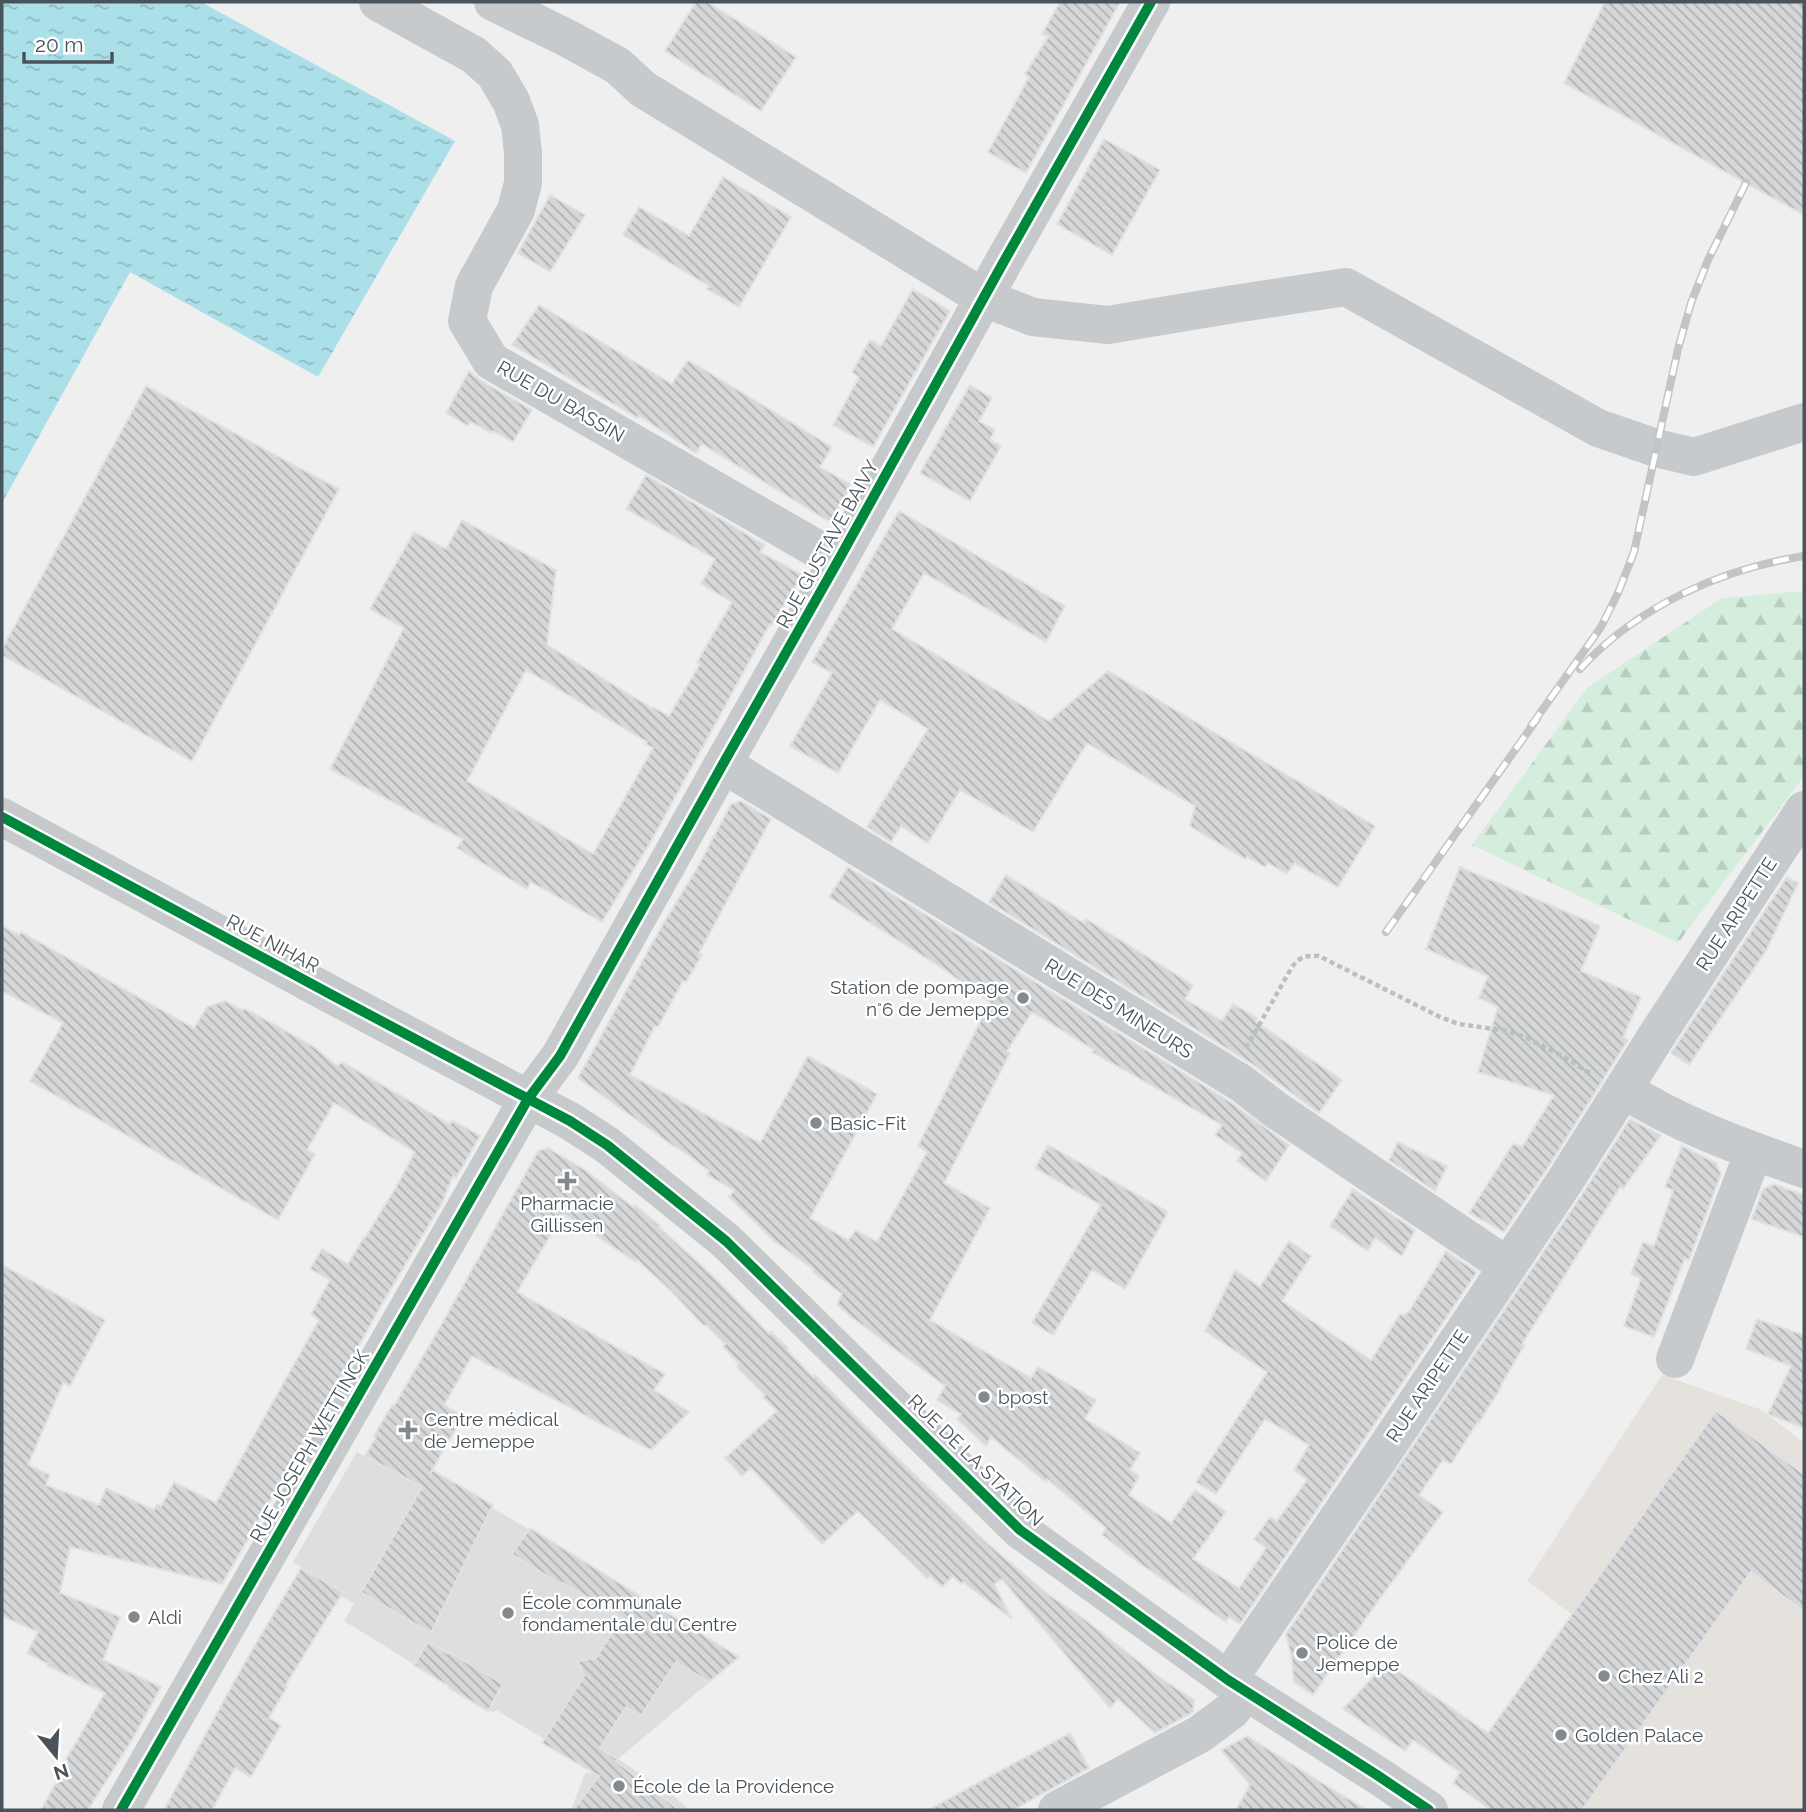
<svg xmlns="http://www.w3.org/2000/svg" width="1806" height="1812" viewBox="0 0 1806 1812" font-family="Raleway,sans-serif">
<style>
.commercial{fill:#e5e2de}
.education{fill:#dededf}
.forest{fill:url(#forest-firs)}
.water{fill:url(#water-ripples)}
.building{fill:url(#building-back-hatch);stroke:#e1e1e2;stroke-width:2;fill-rule:evenodd}
.lines{fill:none;stroke-linecap:round;stroke-linejoin:round}
.path{stroke:#b7c2be;stroke-width:4.5;stroke-dasharray:5 3.5;stroke-linecap:butt}
.minor{stroke:#c7cacc;stroke-width:38}
.rail-casing{stroke:#c3c4c6;stroke-width:8}
.rail{stroke:#fff;stroke-width:5;stroke-dasharray:16;stroke-linecap:butt}
.cycleway-casing{stroke:#fff;stroke-width:15}
.cycleway{stroke:#00873e;stroke-width:10}
.poi-dot{fill:#838a8f;stroke:#fff;stroke-width:2.5}
.labels{text-anchor:middle;dominant-baseline:central;stroke-width:5;stroke-linejoin:round;paint-order:stroke}
.street-label{font-size:19px;fill:#48535b;stroke:#fff}
.poi-label{font-size:19px;fill:#48535b;stroke:#fff;text-anchor:start}
</style>
<defs>
<pattern id="forest-firs" width="22" height="20" patternUnits="userSpaceOnUse" patternTransform="scale(1.75)"><rect width="22" height="20" fill="#d5eddd"/><path d="M5 1l3.5 6h-7zM16 11l3.5 6h-7z" fill="#b8cdc0"/></pattern>
<pattern id="water-ripples" width="26" height="14" patternUnits="userSpaceOnUse" patternTransform="scale(1.75)"><rect width="26" height="14" fill="#ace0e9"/><path d="M2 4q2-2 4 0t4 0M15 11q2-2 4 0t4 0" fill="none" stroke="#8eb8c0"/></pattern>
<pattern id="building-back-hatch" width="6" height="6" patternUnits="userSpaceOnUse" patternTransform="scale(1.75)"><rect width="6" height="6" fill="#d6d7d8"/><path d="M-1 5l2 2M0 0l6 6M5-1l2 2" fill="none" stroke="#b0b1b2"/></pattern>
</defs>
<rect width="100%" height="100%" fill="#f0efef"/>
<!-- commercial -->
<path class="commercial" d="M1662 1375 1762 1410 1804 1443V1810H1582L1484 1739 1571 1614 1527 1581Z"/>
<!-- education -->
<path class="education" d="M357 1452 409 1480 420 1464 432 1470 493 1505 492 1508 579 1558 578 1559 739 1657 618 1759 674 1796 689 1810H571L585 1773 596 1774 542 1743 544 1739 496 1710 494 1713 488 1710 449 1688V1686L344 1621 354 1604 331 1590 333 1586 293 1562Z"/>
<!-- forest -->
<path class="forest" d="M1804 591V776L1678 943 1472 845 1587 688 1722 598Z"/>
<!-- water -->
<path class="water" d="M2 2H201L455 141 318 377 130 272 2 503Z"/>
<!-- building -->
<path class="building" d="M696 2H707L796 57 761 111 665 51Z
M1060 2H1120L1026 173 988 152 1029 77 1025 74 1048 37 1042 34Z
M1605 2H1804V215L1564 83Z
M1104 139 1160 170 1112 255 1057 224Z
M723 177 791 217 739 307 707 289 709 286 623 235 639 207 689 236Z
M550 195 585 215 550 272 518 253Z
M913 289 950 311 873 447 833 425 859 377 852 372 870 340 881 346Z
M539 305 672 384 688 360 832 447 820 467 850 484 847 489 849 490 830 522 702 444 696 453 639 416 638 418 512 345Z
M469 371 480 380 532 410 513 442 493 431 491 433 471 422 468 426 446 413Z
M970 385 992 398 979 421 995 430 990 440 1001 446 970 501 920 473Z
M146 386 339 489 192 761 2 655V649Z
M646 475 765 545 760 552 802 575 772 625 770 624 650 843 602 922 531 882 527 889 457 848 463 839 330 769 404 628 370 609 414 532 446 549 462 520 556 570 547 645 652 708 653 707 669 716 700 664 697 662 732 602 701 584 715 559 626 509ZM526 670 647 742 646 744 653 748 593 854 467 781Z
M899 511 1065 606 1046 642 924 573 892 629 1049 721 1108 671 1375 826 1338 887 1294 863 1287 874 1268 863 1265 867 1247 857 1245 859 1190 826 1195 806 1087 743 1033 832 960 790 928 843 901 826 891 842 867 827 928 729 880 700 838 773 790 746 832 673 812 662Z
M741 801 771 819 699 953 702 955 686 982 683 981 658 1027 655 1026 630 1075 760 1143 808 1056 877 1094 810 1218 848 1240 856 1230 877 1242 927 1152 918 1146 990 1002 939 966 829 897 848 867 1229 1101 1289 1145 1266 1181 1237 1161 1242 1153 1215 1135 1222 1125 1092 1052 1094 1050 1032 1012 1007 1051 1010 1053 944 1183 990 1208 930 1320 1031 1378 1038 1367 1096 1400 1085 1419 1140 1453 1130 1470 1139 1476 1129 1495 1171 1523 1195 1490 1226 1512 1193 1559 1239 1588 1266 1548 1254 1539 1270 1517 1277 1521 1307 1480 1294 1470 1309 1445 1265 1419 1216 1494 1196 1482 1267 1372 1205 1331 1235 1270 1260 1287 1289 1241 1311 1256 1282 1301 1371 1360 1400 1314 1404 1316 1407 1312 1408 1313 1446 1251 1477 1272 1240 1624 1229 1617 1226 1622 1142 1565 1102 1535 1106 1528 1047 1479 1046 1482 991 1437 986 1446 957 1419 961 1414 937 1400 945 1386 850 1316 837 1304 842 1294 813 1272V1269L774 1241 729 1197 734 1190 707 1175 709 1171 687 1154 672 1145 578 1078 659 931 696 870 731 804Z
M1460 867 1600 926 1581 971 1641 997 1623 1037 1628 1040 1547 1169 1504 1232 1469 1213 1513 1144 1522 1147 1554 1095 1478 1072 1498 1007 1479 998 1488 976 1426 949Z
M1006 875 1084 923 1086 919 1193 985 1185 999 1222 1021 1233 1004 1257 1018 1256 1022 1342 1080 1319 1113 1252 1064 989 902Z
M1787 877 1798 883 1767 949 1689 1065 1671 1053Z
M2 926 19 935 21 932 194 1028 207 1007 225 1001 242 1010 246 1009 313 1046 337 1066 342 1062 450 1124 452 1120 480 1136 456 1178 453 1176 442 1203 379 1309 341 1379 222 1584 70 1547 60 1593 120 1617 103 1660 161 1687 132 1740 88 1810H41L59 1777 67 1760 66 1759 105 1693 48 1666V1664L27 1653 38 1632 2 1616V1265L105 1320 70 1386 63 1383 28 1465 50 1475 46 1485 99 1505 106 1488 154 1510 157 1504 161 1506 174 1482 216 1503 319 1320 311 1314 330 1280 310 1269 322 1249 348 1264 364 1237 365 1238 396 1187 415 1152 334 1103 307 1150 315 1154 278 1220 30 1081 63 1023 2 991Z
M1630 1119 1661 1135 1623 1189 1620 1187 1522 1344 1524 1346 1501 1385 1502 1386 1478 1424 1477 1423 1451 1464 1443 1460 1419 1495 1443 1512 1371 1611 1313 1695 1294 1682 1292 1661 1286 1634 1583 1193Z
M1398 1142 1447 1166 1435 1191 1389 1160Z
M1048 1145 1168 1212 1125 1289 1092 1270 1053 1335 1032 1323 1101 1205 1035 1168Z
M1682 1146 1716 1163 1721 1174 1689 1260 1685 1258 1654 1337 1624 1326 1641 1278 1631 1274 1643 1242 1654 1246 1673 1190 1665 1187Z
M548 1148 585 1170 633 1207 635 1205 660 1226 659 1227 716 1279 769 1334 771 1332 788 1348 787 1350 813 1377 815 1375 890 1451 987 1543 1049 1595 1079 1615 1156 1675 1194 1700 1193 1712 1155 1733 1118 1699 1110 1708 1002 1579 994 1584 1012 1619 963 1582 961 1584 953 1576 942 1587 930 1576 927 1578 858 1511 822 1544 751 1468 742 1476 725 1458 777 1411 763 1397 765 1395 737 1367 739 1364 723 1347 725 1344 707 1326 703 1325 671 1291 637 1260 636 1262 563 1214 517 1292 665 1374 654 1390 689 1412 651 1450 472 1356 444 1405 463 1416 430 1474 432 1470 493 1505 431 1633 361 1592 422 1487 365 1456 376 1437 374 1436 392 1405 394 1406 439 1329 538 1151Z
M1774 1184 1804 1195V1237L1752 1219 1763 1189Z
M1353 1189 1415 1230 1402 1256 1375 1238 1368 1251 1330 1226Z
M1757 1319 1804 1335V1428L1768 1414 1791 1366 1746 1349Z
M1716 1411 1804 1474V1611L1751 1572 1582 1810H1491L1453 1783 1460 1772 1413 1740 1405 1751 1343 1709 1386 1663 1488 1733Z
M530 1528 739 1657 709 1682 676 1662 641 1716 626 1707 600 1748 618 1760 616 1761 679 1810H573L599 1776 542 1743 584 1676 578 1661 596 1658 622 1617 563 1583 562 1585 512 1554Z
M301 1568 343 1592 285 1686 287 1687 269 1718 281 1725 251 1777 235 1768 212 1810H164L245 1662Z
M428 1642 447 1653V1651L503 1684 488 1711 449 1688 450 1687 414 1665Z
M1070 1733 1089 1768 1013 1810H928Z
M1247 1736 1327 1786 1367 1810H1236L1250 1785 1221 1750Z"/>
<g class="lines">
<!-- path -->
<path class="path" d="M1246 1048 1292 967C1299 957 1307 955 1319 956L1440 1017 1459 1024 1507 1031 1527 1038 1566 1058 1592 1075"/>
<!-- minor -->
<path class="minor" d="M378 2 474 55 495 74 511 101 520 125 523 153V183L516 210 474 286 467 321 491 361 838 561
M493 2 567 38 618 66 643 89 984 298 1033 317 1108 325 1234 304 1346 287 1598 428 1656 448 1694 457 1804 422
M723 764 1241 1083 1276 1110 1507 1266
M2 817 332 995 570 1121 607 1145 726 1241 1020 1530 1228 1680 1377 1775 1429 1810
M1623 1089C1679 1125 1742 1147 1804 1169
M1675 1359 1754 1151
M1228 1680 1386 1448 1565 1181 1659 1032 1804 810
M121 1810 528 1099 560 1056 723 764 838 561 1003 263 1151 2
M1057 1810 1200 1734 1232 1710 1245 1692"/>
<defs>
<path id="rail" d="M1580 669C1638 606 1721 569 1804 556
M1531 726 1601 627 1618 593 1634 552 1678 349 1691 303 1708 260 1746 183
M1386 932 1537 719"/>
</defs>
<!-- rail casing -->
<use href="#rail" class="rail-casing"/>
<!-- rail -->
<use href="#rail" class="rail"/>
<defs>
<path id="cycleway" d="M2 817 332 995 570 1121 607 1145 726 1241 1020 1530 1228 1680 1377 1775 1429 1810
M121 1810 528 1099 560 1056 723 764 838 561 1003 263 1151 2"/>
</defs>
<!-- cycleway casing -->
<use href="#cycleway" class="cycleway-casing"/>
<!-- cycleway -->
<use href="#cycleway" class="cycleway"/>
</g>
<!-- markers -->
<g class="poi-dot">
<circle cx="1023" cy="998" r="7"/>
<circle cx="816" cy="1123" r="7"/>
<path d="M563.5 1170.5h7v7h7v7h-7v7h-7v-7h-7v-7h7z"/>
<circle cx="984" cy="1397" r="7"/>
<path d="M404.5 1419.5h7v7h7v7h-7v7h-7v-7h-7v-7h7z"/>
<circle cx="508" cy="1613" r="7"/>
<circle cx="134" cy="1617" r="7"/>
<circle cx="1302" cy="1653" r="7"/>
<circle cx="1604" cy="1676" r="7"/>
<circle cx="1561" cy="1735" r="7"/>
<circle cx="619" cy="1786" r="7"/>
</g>
<g class="labels">
<!-- street labels -->
<g class="street-label">
<text transform="translate(561 401) rotate(30)">RUE DU BASSIN</text>
<text transform="translate(827 544) rotate(-61)">RUE GUSTAVE BAIVY</text>
<text transform="translate(1736 914) rotate(-57)">RUE ARIPETTE</text>
<text transform="translate(273 943) rotate(28)">RUE NIHAR</text>
<text transform="translate(1119 1008) rotate(32)">RUE DES MINEURS</text>
<text transform="translate(1427 1386) rotate(-56)">RUE ARIPETTE</text>
<text transform="translate(309 1446) rotate(-60)">RUE JOSEPH WETTINCK</text>
<text transform="translate(976 1460) rotate(44)">RUE DE LA STATION</text>
</g>
<!-- poi labels -->
<g class="poi-label">
<text x="1009" y="987" text-anchor="end">Station de pompage<tspan x="1009" dy="22">n°6 de Jemeppe</tspan></text>
<text x="830" y="1123">Basic-Fit</text>
<text x="567" y="1203" text-anchor="middle">Pharmacie<tspan x="567" dy="22">Gillissen</tspan></text>
<text x="998" y="1397">bpost</text>
<text x="424" y="1419">Centre médical<tspan x="424" dy="22">de Jemeppe</tspan></text>
<text x="522" y="1602">École communale<tspan x="522" dy="22">fondamentale du Centre</tspan></text>
<text x="148" y="1617">Aldi</text>
<text x="1316" y="1642">Police de<tspan x="1316" dy="22">Jemeppe</tspan></text>
<text x="1618" y="1676">Chez Ali 2</text>
<text x="1575" y="1735">Golden Palace</text>
<text x="633" y="1786">École de la Providence</text>
</g>
</g>
<!-- border -->
<rect width="1806" height="1812" fill="none" stroke="#48535b" stroke-width="7"/>
<!-- north arrow -->
<g transform="translate(56 1756) rotate(162)" stroke="#ffffff" stroke-width="5" paint-order="stroke">
<path d="M0-5L12 26L0 18L-12 26Z" fill="#48535b"/>
<text y="-10" font-size="19" font-weight="bold" text-anchor="middle" fill="#48535b">N</text>
</g>
<!-- scale -->
<path d="M24 52v10h88v-10" fill="none" stroke="#48535b" stroke-width="3.5"/>
<text x="35" y="52" font-size="21" fill="#48535b" stroke="#ffffff" stroke-width="5" paint-order="stroke">20 m</text>
</svg>
